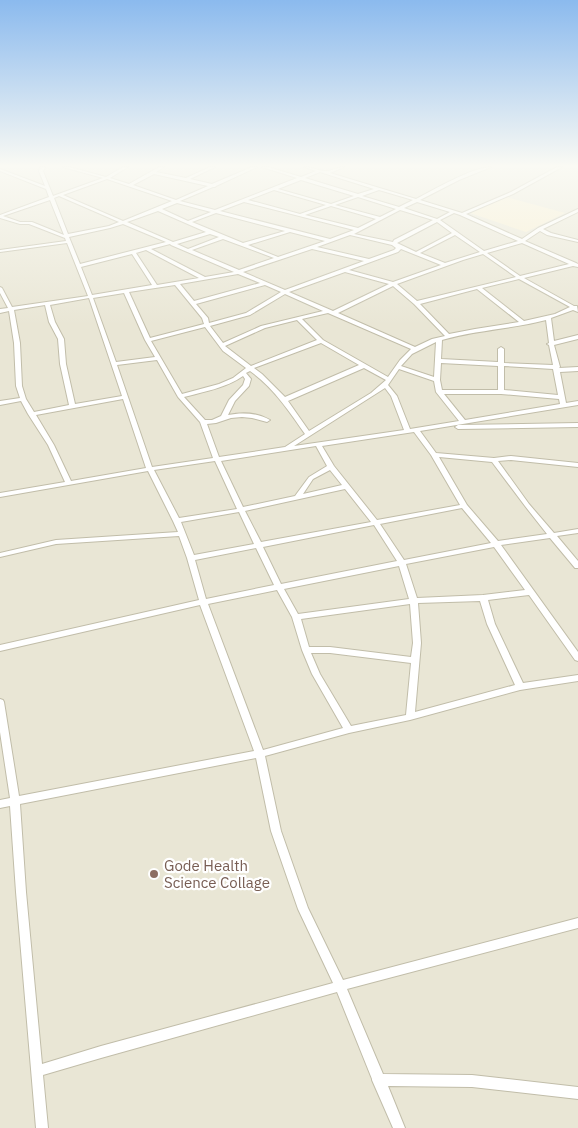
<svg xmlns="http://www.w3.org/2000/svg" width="578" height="1128" viewBox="0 0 578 1128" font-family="'IBM Plex Sans',sans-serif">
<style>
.residential{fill:#e9e6d5}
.commercial{fill:#f8efd1}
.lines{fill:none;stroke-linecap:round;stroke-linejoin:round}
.minor-casing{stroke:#c1bda9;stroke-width:2}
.minor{fill:#fff;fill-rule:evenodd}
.education-dot{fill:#8d6e63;stroke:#fff;stroke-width:2}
.labels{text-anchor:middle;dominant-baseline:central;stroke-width:4.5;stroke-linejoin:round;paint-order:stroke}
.near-education-label{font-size:15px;fill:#785e54;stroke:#fff;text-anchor:start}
</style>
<rect width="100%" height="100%" fill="#f5f3e7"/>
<!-- residential -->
<path class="residential" d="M0 167H578V1128H0Z"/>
<!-- commercial -->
<path class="commercial" d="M506 197 565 213 526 232 470 213Z"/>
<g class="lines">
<defs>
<path id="minor" d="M41 167H45L43 171 53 196 103 178 63 167H69L106 177 123 167H128L110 178 129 184 159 167H164L156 172 186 178 210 167H215L190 179 212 184 252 167H257L216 186 215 187H213L180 201 215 210 297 178 262 167H268L301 177 316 171 304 167C311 167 317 170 324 171 330 172 337 167 344 167L330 173 416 199C433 190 473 167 491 167L459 180 420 200 462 213 511 192 557 167H562L513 194 466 214 522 239 538 228 578 209V212L543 229 551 233 578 240V242L547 235 540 231 525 241 576 263 578 264V267L573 266 524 278 574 306H577L578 312 573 310 551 318 554 341 578 335V339L554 345 560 367 559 368 578 367V371L560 372 566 403 578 401V405L420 431 436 453 494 458 511 456 578 463V467L511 460 498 461 529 504 554 533 578 529V533L557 536 578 561V568H575L550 538 501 545 578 652V661L575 660 529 595 488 600 495 624 523 683 578 675V681L520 690 410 720 349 733 265 756 281 831 308 908 343 980 578 918V928L347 989 383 1074 472 1075 578 1087V1099L472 1087 388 1086 405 1128H393L372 1080V1079L337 992 101 1058 43 1075 48 1128H36L16 892 10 806 0 808V800L10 798 0 732V699L3 700 4 702 19 796 254 751 200 605 0 651V645L199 600 187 558 179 536 56 544 0 557V553L56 540 178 532 173 521 148 471 0 497V493L65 482 48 445 28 414 21 401 0 405V401L20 398 16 386 14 343 9 311 0 313V309L8 308 0 293V287L2 288 12 307 88 296 67 243 0 252V250L66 241 65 238 29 224H20L0 218V215L49 197 46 189 0 171V169L45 186 39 171ZM320 172 374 189 358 194 305 178ZM154 174 208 186 176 200 133 185ZM107 179 172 201 123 221 63 195ZM301 180 354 196 331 204 278 189ZM274 190 326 205 300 214 248 200ZM379 190 413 200 399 207 362 196ZM59 196 119 222 109 226 68 234 54 198ZM358 197 396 209 380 217 335 205ZM50 200 64 235 32 222H20L3 216ZM244 202 354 230 330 239 220 211ZM417 202 450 212 437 219 404 208ZM177 203 211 212 188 221 162 209ZM331 206 376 219 358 228 305 215ZM400 210 433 220 394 240 393 242 354 234ZM158 211 206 232 173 242 127 222ZM216 213 285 231 243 243 192 222ZM454 213 460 215 518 241 484 251 440 220ZM437 222 452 233 416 252 397 243ZM123 224 166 242 80 264 69 237 110 228ZM290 232 325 241 278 257 248 245ZM210 234 219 237 188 249 177 244ZM350 235 392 245 396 248 394 250 369 259 317 247ZM455 235 480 252 445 263 420 253ZM223 239 274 258 239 270 192 250ZM522 243 569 264 520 276 487 253ZM170 244 171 245 234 272 205 277 151 249ZM312 249 364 261 285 290 243 272ZM401 249 441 265 393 282 349 270 398 252ZM146 250 199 278 157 285 136 253ZM132 254 152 285 92 295 81 267ZM483 254 516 277 417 301 397 284 463 260ZM345 272 389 284 333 311 289 292ZM238 274 260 283 194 301 180 284ZM519 279 570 307 555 314 524 321 482 288ZM175 285 202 318 204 324 150 338 129 292ZM265 285 281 292 246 313 209 323 208 318 196 304ZM393 286 414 304 445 336 432 339 415 347 338 313ZM477 289 519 322 475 329 449 334 420 304ZM124 293 145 340 155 357 116 362 93 298ZM285 294 323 311 261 326 223 343 210 326 250 315ZM89 298 122 396 75 404 66 364 64 339 55 322 50 305ZM45 305 49 322 58 339 60 364 69 405 34 412 26 399 22 386 20 343 14 310ZM328 313 411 349 400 360 388 377 323 340 302 319ZM297 320 317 340 251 366 225 346 265 328ZM546 320 549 343 547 344 549 345 553 365 504 363V349L501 347 498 349V362L441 359 442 340C476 330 512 329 546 320ZM205 327 223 351 246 368 233 378 219 384 182 394 151 341ZM436 342 434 377 401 366 412 354ZM321 343 359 365 285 397 262 374 254 368ZM157 360 178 397 200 422 213 458 152 467 117 365ZM441 363 498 366V390H442L440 380ZM504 366 553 369 558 395 504 390ZM364 368 386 380 371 393 309 431 288 401ZM399 369 434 381 436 392 459 421 410 429 397 396 388 385ZM250 371C273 387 289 411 305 434L285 447 219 457 207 424 216 423 231 418 242 417 252 418 267 422 270 420C258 413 242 412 228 415L235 401 249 386 251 379 246 373ZM243 376 245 379 243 385 229 400 221 416 212 420H205L184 397C203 392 226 388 243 376ZM385 388 391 396 404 430 294 446ZM444 394H501L559 399 560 404 465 420ZM123 399 146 468 71 481 54 445 36 415ZM414 432 431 455 460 505 377 520 334 466 322 446ZM316 446 327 466 309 477 295 496 243 507 221 461ZM439 457 492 462 525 506 547 534 498 541 467 505ZM215 461 237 509 179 518 154 470ZM330 470 342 485 303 494 313 479ZM345 489 371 522 261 542 245 511ZM462 508 491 543 404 560 380 524ZM239 512 254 544 194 555 181 522ZM374 525 397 561 281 584 263 547ZM494 547 525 590 483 595 417 598 406 564ZM256 548 274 585 206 599 195 560ZM399 566 409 599 298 614 284 589ZM277 590 292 617 302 650 312 674 343 728 263 750 208 604ZM480 601 487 624 515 685 415 712 421 643 418 603ZM410 604 413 643 411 657 330 647H309L301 619ZM311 653H330L411 663 406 715 351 726 320 674ZM256 758 271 831 298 909 333 983 101 1046 42 1064 26 892 20 804Z
M578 423V427L458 429 455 427 458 425Z"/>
</defs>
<!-- minor casing -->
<use href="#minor" class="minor-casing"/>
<!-- minor -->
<use href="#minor" class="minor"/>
</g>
<!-- sky -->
<linearGradient id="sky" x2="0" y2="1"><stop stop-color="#8bbaee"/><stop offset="0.51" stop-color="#fafaf4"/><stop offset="1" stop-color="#fafaf4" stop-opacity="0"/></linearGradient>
<rect width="578" height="325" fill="url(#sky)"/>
<!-- markers -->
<circle class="education-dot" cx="154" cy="874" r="5"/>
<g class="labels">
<!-- near-education labels -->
<g class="near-education-label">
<text x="164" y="865">Gode Health<tspan x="164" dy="17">Science Collage</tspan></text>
</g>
</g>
</svg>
